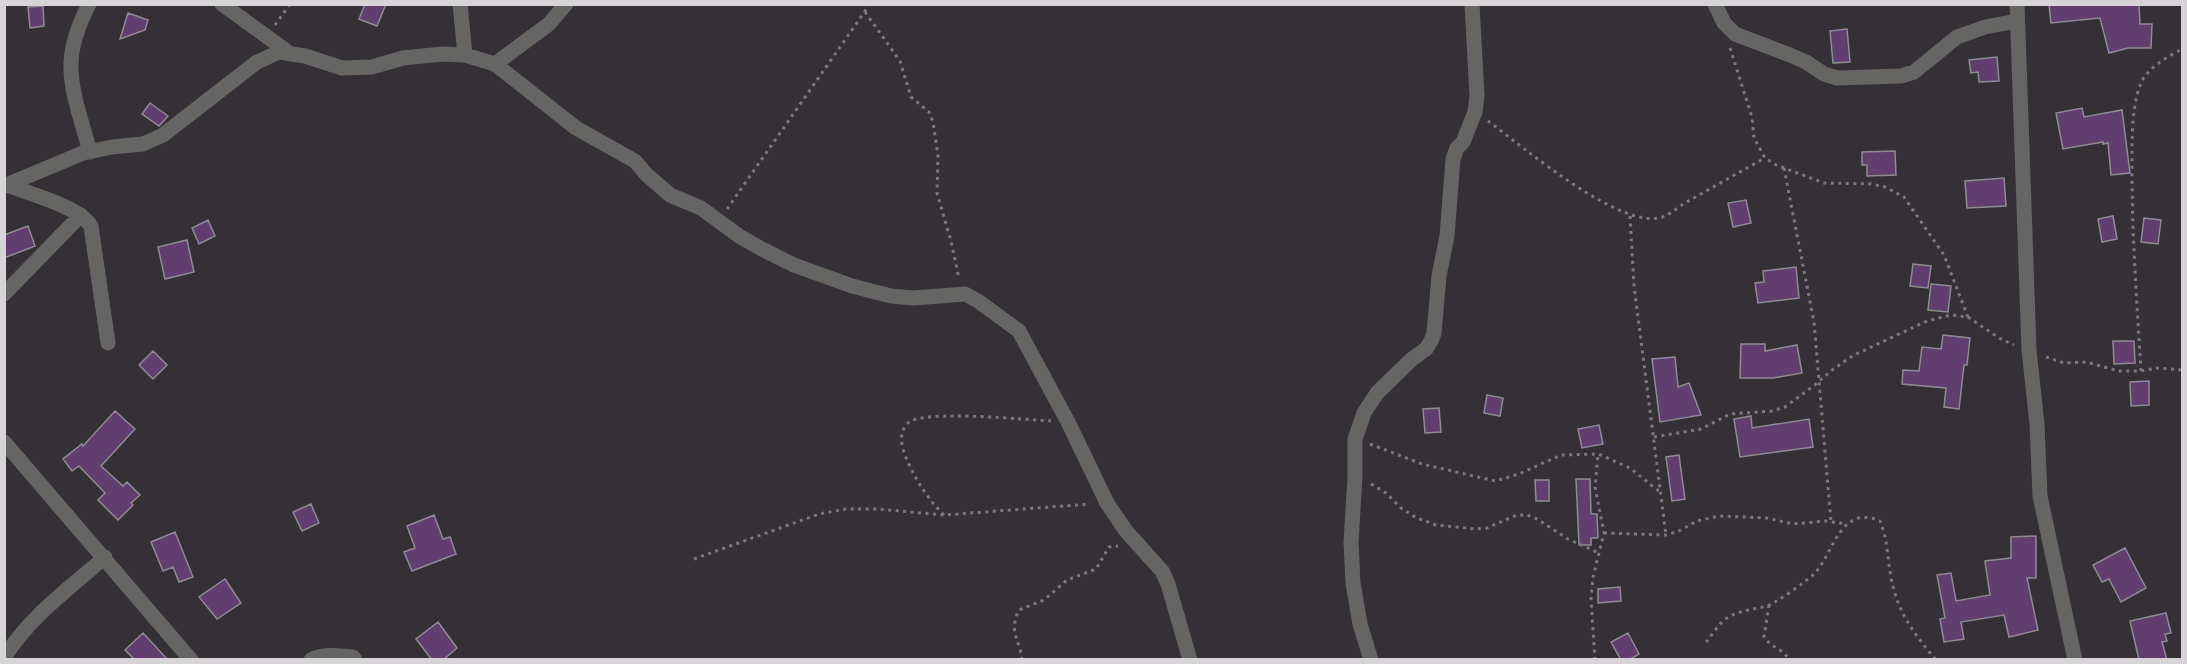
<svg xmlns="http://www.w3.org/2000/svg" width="2187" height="664" viewBox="0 0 2187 664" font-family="'Exo 2',sans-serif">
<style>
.building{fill:#603e70;stroke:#8f8b92;stroke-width:1.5}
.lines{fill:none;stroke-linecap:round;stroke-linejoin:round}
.path{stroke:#7c797d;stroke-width:3;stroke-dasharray:3 4.5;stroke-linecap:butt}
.minor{stroke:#656664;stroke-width:15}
</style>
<rect width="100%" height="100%" fill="#343036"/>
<!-- building -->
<path class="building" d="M365 4H386L377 26 359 19Z
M2049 4H2139L2140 24H2152L2151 48H2128L2109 53 2100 18 2051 23Z
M43 6 44 26 30 28 28 7Z
M128 13 148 20 145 30 120 39Z
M1847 29 1850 62 1833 63 1830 31Z
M1997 57 1999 81 1979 82 1978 72 1971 73 1969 60Z
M150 103 168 116 159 126 142 114Z
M2082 108 2084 117 2122 110 2130 173 2111 175 2108 143 2103 144V142L2063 149 2056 113Z
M1895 151 1896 175 1867 176V165H1862V152Z
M2004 178 2006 206 1967 208 1965 181Z
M1746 200 1751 223 1733 227 1728 203Z
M2113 216 2117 239 2102 242 2098 219Z
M2144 218 2161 220 2158 244 2141 242Z
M208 220 215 236 199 244 192 228Z
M28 226 35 246 4 258V235Z
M187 240 194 272 165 279 158 247Z
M1913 264 1931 266 1928 288 1910 286Z
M1796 267 1799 298 1758 303 1755 283 1764 282 1763 271Z
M1931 284 1951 286 1948 312 1928 310Z
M1943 335 1970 338 1967 365H1964L1959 409 1944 407 1946 388 1902 384 1903 370 1919 371 1922 347 1941 349Z
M2113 341H2134L2135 363 2114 364Z
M1741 344H1765V351L1797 345 1802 373 1773 378H1740Z
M153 351 167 365 153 379 139 365Z
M1675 357 1678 387 1689 383 1701 415 1660 422 1652 359Z
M2149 381V405L2131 406 2130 382Z
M1487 395 1503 398 1500 416 1484 413Z
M1439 408 1441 432 1425 433 1423 409Z
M115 411 135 429 101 466 123 486 127 482 140 495 131 503 133 505 118 520 98 500 105 493 79 466 72 471 63 459 82 444 83 446Z
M1751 416 1752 428 1809 419 1813 447 1740 457 1734 419Z
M1599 425 1603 444 1582 448 1578 429Z
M1679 455 1685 499 1672 501 1666 457Z
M1576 479H1590L1591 514H1597L1598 538H1591V545H1579Z
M1535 480H1549V501H1536Z
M311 504 319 523 302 531 293 512Z
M434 515 443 539 450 537 456 554 412 571 404 552 415 548 407 526Z
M175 532 193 577 179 582 173 567 163 571 151 542Z
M2036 536V578H2027L2038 630 2009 637 2004 615 1961 622 1964 639 1944 642 1940 619 1945 618 1937 575 1951 573 1956 601 1990 595 1985 561 2011 558V537Z
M2125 548 2146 588 2121 602 2109 579 2102 582 2093 565Z
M225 579 241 603 217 619 199 597Z
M1620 587 1621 601 1598 603V589Z
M2166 613 2171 633 2165 634 2167 641 2162 642 2167 660H2139L2130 621Z
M438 622 457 648 443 660H432L416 639Z
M143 633 168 660H135L125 650Z
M1628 633 1639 654 1629 660H1621L1611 642Z"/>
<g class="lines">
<!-- path -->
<path class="path" d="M865 12 900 61 911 97 929 112 933 122 938 156 937 193 951 241 959 279
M275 25 290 4
M1730 48 1752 117 1754 138 1765 158 1776 165 1824 183 1871 184 1885 187 1904 197 1944 255 1968 317
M1488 121C1521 145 1625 235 1665 216 1672 213 1678 207 1685 203 1711 188 1738 173 1765 158
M1784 168 1814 322 1831 522
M727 209 870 4
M1630 216 1634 286 1666 535
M2046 357 2064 363 2086 362 2119 371H2141L2157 368 2182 370
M2141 371C2137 304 2132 237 2132 169 2132 144 2131 107 2141 83 2147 68 2169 56 2182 49
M1654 437 1701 429 1730 414 1772 411 1785 407 1816 384 1832 370 1854 355 1927 321 1951 315 1968 317 1999 338 2014 345
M1370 444 1422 464 1495 481 1519 474 1561 455 1598 454 1630 468 1660 492
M1371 484 1386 493 1402 509 1417 518 1436 525 1476 529 1487 528 1517 515H1527L1537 519 1568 539 1599 553
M944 515C928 499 917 482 908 462 902 450 897 433 908 423 923 409 1027 420 1051 421
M1604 533 1666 535 1679 531 1697 521 1719 516 1767 518 1793 524 1825 521 1847 524
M694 559 819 514 846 509H878L944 515 1090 504
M1769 605 1764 637C1770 647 1784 649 1789 660
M1706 642C1713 634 1719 623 1727 618 1739 610 1753 610 1767 606 1776 603 1805 582 1813 575 1833 557 1839 503 1880 521 1889 542 1887 564 1893 586 1899 614 1918 639 1936 660
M1022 660C1020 639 1008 633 1019 610L1044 600 1067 580 1096 569 1109 547 1118 546
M1595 660 1591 599 1593 577 1604 533 1595 487 1598 454"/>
<!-- minor -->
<path class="minor" d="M89 4C80 22 71 44 71 64 70 91 83 125 90 152
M222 4 288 52
M460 4 465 55
M1715 4 1724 23 1735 34 1790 55 1806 62 1824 74 1837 78 1901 76 1914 72 1957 37 1985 27 2017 21
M2017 4 2029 350 2037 424 2040 496 2075 660
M495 64 549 24 566 4
M7 185C30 194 78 206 91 226L108 343
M4 186 83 153 112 147 143 144 163 135 257 62 279 52 305 56 342 68 372 67 403 58 443 54 465 55 495 64 576 128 635 161 646 174 670 195 701 208 739 236 760 248 794 265 852 286 891 296 914 298 965 294 978 301 1019 331 1068 422 1107 503 1126 531 1162 571 1168 584 1190 660
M4 294 81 215
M4 442 191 660
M4 658C29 617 70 588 105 557
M311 660C323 653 339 656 353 657L355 660
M1371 660 1360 624 1353 583 1351 542 1355 477V439L1364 413 1377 393 1412 359 1426 349 1431 341 1434 333 1439 276 1447 236 1453 159 1457 148 1463 142 1475 112 1477 96 1472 4"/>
</g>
<!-- border -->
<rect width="2187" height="664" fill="none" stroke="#d6d4d7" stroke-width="12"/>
</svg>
